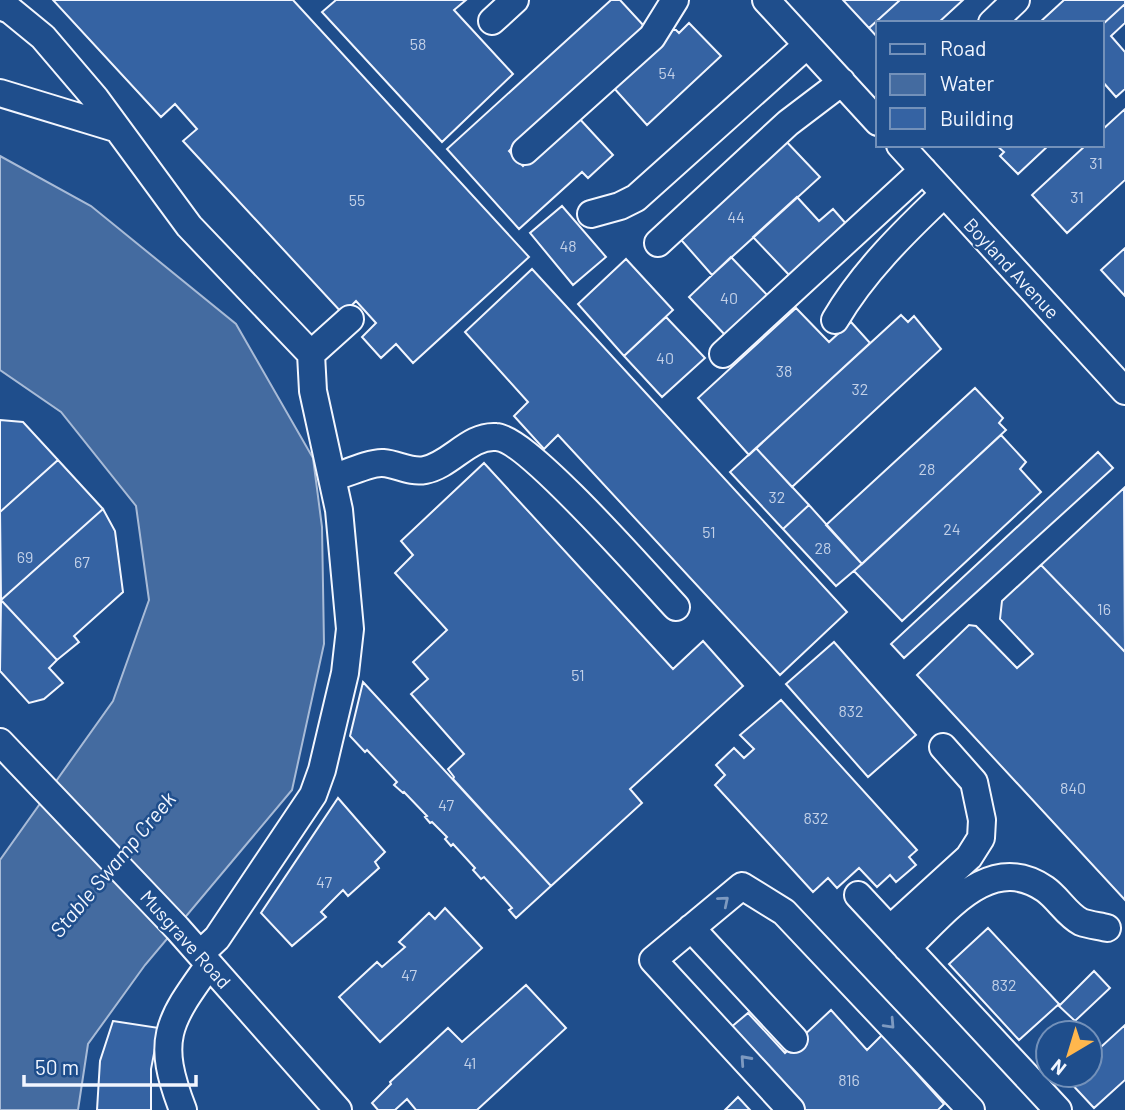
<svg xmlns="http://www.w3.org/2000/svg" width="1125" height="1110" viewBox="0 0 1125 1110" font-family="Barlow,sans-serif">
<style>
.water{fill:#446ba0;stroke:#a8bbd7;stroke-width:2}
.building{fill:#3563a3;stroke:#f2f6ff;stroke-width:2}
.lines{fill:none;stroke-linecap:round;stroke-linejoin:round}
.minor-casing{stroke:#f2f6ff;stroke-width:30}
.minor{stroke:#1f4e8c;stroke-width:26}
.oneway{stroke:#7e9ac0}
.labels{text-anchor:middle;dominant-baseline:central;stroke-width:5;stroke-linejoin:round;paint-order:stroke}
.number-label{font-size:16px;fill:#c3d1e8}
.street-label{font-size:19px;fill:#f2f6ff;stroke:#1f4e8c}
.water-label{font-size:21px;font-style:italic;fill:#f2f6ff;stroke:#1f4e8c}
</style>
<rect width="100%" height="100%" fill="#1f4e8c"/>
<!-- water -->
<path class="water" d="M0 156 91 206 236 324 313 458 322 527 324 644 292 790 145 965 88 1044 78 1110H0V860L113 701 149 600 136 506 61 412 0 370Z"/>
<!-- building -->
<path class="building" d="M53 0H293L529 257 413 363 396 344 381 358 362 337 376 323 356 301 343 314 183 141 197 129 175 104 161 117Z
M336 0H466L454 10 513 74 442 142 322 12Z
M611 0H620L644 26 509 151 523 166 577 116 613 155 588 178 582 172 519 229 447 149Z
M843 0H900L869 28Z
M900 0H963L938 23H878V38L869 28Z
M1064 0H1125V4L1102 25V23H1039Z
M1125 4V23L1111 36 1125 52V89L1116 97 1102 81V25Z
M689 23 721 56 647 125 613 87 668 30H676L679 33Z
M1125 109V180L1067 233 1032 195 1086 145H1102V130Z
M782 137 820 177 712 275 676 234Z
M996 145H1049L1018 174 1000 156 1004 152Z
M797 197 819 221 833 209 848 226 791 277 753 237Z
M562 206 606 257 573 285 530 233Z
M1125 248V296L1101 270Z
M731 257 770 298 727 337 689 297Z
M626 259 673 310 624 356 578 304Z
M532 269 847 612 780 675 558 435 544 449 514 416 528 402 465 332Z
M796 308 829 342 851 322 870 343 749 455 698 398Z
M901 315 908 322 914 316 941 349 792 487 756 448Z
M666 317 705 358 662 397 624 356Z
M975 388 1003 418 999 423 1006 430 862 564 826 525Z
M0 420 23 422 58 460 0 512Z
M1001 435 1026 462 1020 469 1041 492 902 621 854 571Z
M756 448 809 505 783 529 730 472Z
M1098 452 1113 468 904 658 891 644Z
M58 460 103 509 1 600 0 512Z
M484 463 673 669 703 641 743 686 630 789 642 803 551 886 453 779 454 777 448 769 464 754 411 694 428 679 413 662 447 630 395 573 413 555 401 541Z
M1124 488 1125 650 1124 651 1041 565Z
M809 505 862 564 836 586 783 529Z
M103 509 115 531 123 592 74 636 79 642 57 660 1 600Z
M1041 565 1125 652V900L917 675 969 625 976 626 1017 668 1033 654 1000 619 1002 601Z
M1 600 57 660 49 668 63 683 44 699 29 703 0 671Z
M834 642 916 735 868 777 786 684Z
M363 682 551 886 516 918 509 910 512 908 484 877 481 879 473 870 475 868 453 844 451 846 445 839 447 837 432 822 430 823 425 817 427 816 404 792 403 793 394 785 397 782 367 750 365 752 350 736Z
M781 700 917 850 909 857 916 865 896 882 890 875 877 887 859 868 837 888 828 878 813 892 715 785 725 775 716 765 734 748 744 758 754 749 740 735Z
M338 798 385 852 375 862 379 868 348 896 343 890 321 912 326 917 292 946 261 913Z
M445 908 482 948 380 1042 339 997 377 962 382 967 405 947 399 942 429 913 435 919Z
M988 928 1059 1004 1019 1040 949 964Z
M1094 971 1110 988 1075 1021 1059 1006Z
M526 985 566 1028 477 1110H416L407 1099 395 1110H378L372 1103 391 1084 390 1082 448 1028 462 1042Z
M831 1010 867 1050 882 1035 944 1104 938 1110H805L730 1028 748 1013 785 1053Z
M113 1021 159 1028 151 1069V1110H97L100 1061Z
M1125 1025V1080L1094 1108 1067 1079 1071 1075H1090V1057Z
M738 1097 750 1110H725Z"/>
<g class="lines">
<defs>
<path id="minor" d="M766 0 878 122
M0 6 10 10 43 37 95 98 189 226 311 354
M492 21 515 0
M992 23 1016 0
M0 93 115 128
M900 145 1125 391
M525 151 652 37 675 0
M591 214 620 206 636 198 807 45
M658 243 788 123 842 82
M835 320C863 272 904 232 944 194
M723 354 923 170
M332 478C345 474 371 462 383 463 398 464 410 473 425 470 451 465 469 435 496 437 527 438 649 578 676 607
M0 742 177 928 338 1110
M858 895 1058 1110
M691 928 794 1039
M890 929 969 857 981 838 982 820 974 782 943 747
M907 948C945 913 989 851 1045 889 1058 898 1067 915 1081 922 1089 925 1099 926 1107 928
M200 954 217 938 313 795 322 770 345 673 350 629 339 510 313 391 311 354 350 319
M183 1110C156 1040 167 1023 209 965
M791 1110 653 960 742 886 784 912 971 1110"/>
</defs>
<!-- minor casing -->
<use href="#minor" class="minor-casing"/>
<!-- minor -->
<use href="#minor" class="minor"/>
</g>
<!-- one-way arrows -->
<defs><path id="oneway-chevron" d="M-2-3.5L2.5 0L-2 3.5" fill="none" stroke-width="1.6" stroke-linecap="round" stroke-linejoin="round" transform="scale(1.75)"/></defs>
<g class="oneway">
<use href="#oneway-chevron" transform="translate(724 901) rotate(-40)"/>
<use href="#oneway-chevron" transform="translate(890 1024) rotate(47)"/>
<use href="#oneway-chevron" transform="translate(745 1060) rotate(-132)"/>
</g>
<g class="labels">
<!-- number labels -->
<g class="number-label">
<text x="418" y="43">58</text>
<text x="667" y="72">54</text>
<text x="1096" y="162">31</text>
<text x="1077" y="196">31</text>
<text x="357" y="199">55</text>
<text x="736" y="216">44</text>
<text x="568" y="245">48</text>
<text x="729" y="297">40</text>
<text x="665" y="357">40</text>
<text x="784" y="370">38</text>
<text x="860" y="388">32</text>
<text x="927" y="468">28</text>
<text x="777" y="496">32</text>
<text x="952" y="528">24</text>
<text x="709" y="531">51</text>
<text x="823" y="547">28</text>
<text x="25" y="556">69</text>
<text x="82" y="561">67</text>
<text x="1104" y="608">16</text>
<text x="578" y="674">51</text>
<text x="851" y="710">832</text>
<text x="1073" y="787">840</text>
<text x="446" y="804">47</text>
<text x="816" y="817">832</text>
<text x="324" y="881">47</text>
<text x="409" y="974">47</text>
<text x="1004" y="984">832</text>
<text x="470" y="1062">41</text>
<text x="849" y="1079">816</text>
</g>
<!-- street labels -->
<g class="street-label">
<text transform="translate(1012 268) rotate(47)">Boyland Avenue</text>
<text transform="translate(186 939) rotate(48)">Musgrave Road</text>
</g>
<!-- water labels -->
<g class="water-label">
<text transform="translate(112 864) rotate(-50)">Stable Swamp Creek</text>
</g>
</g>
<!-- legend -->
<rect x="876" y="21" width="228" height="126" fill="#1f4e8c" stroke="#7391ba" stroke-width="2"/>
<rect x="890" y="44" width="35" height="10" fill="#1f4e8c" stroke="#7391ba" stroke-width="2"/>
<text x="940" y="56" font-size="21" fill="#f2f6ff">Road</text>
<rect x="890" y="74" width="35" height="21" fill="#446ba0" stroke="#7391ba" stroke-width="2"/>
<text x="940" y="91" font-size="21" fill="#f2f6ff">Water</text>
<rect x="890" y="108" width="35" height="21" fill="#3563a3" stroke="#7391ba" stroke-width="2"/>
<text x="940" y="126" font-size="21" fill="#f2f6ff">Building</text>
<!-- north arrow -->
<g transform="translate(1069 1054) rotate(218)"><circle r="33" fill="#1f4e8c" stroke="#7391ba" stroke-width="2"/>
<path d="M0-5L12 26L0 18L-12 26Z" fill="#ffb74d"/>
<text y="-10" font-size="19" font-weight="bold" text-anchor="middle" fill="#f2f6ff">N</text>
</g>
<!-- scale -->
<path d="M24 1075v10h172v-10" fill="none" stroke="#f2f6ff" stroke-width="3.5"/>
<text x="35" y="1075" font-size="21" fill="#f2f6ff" stroke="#1f4e8c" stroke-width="5" paint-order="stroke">50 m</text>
</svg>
